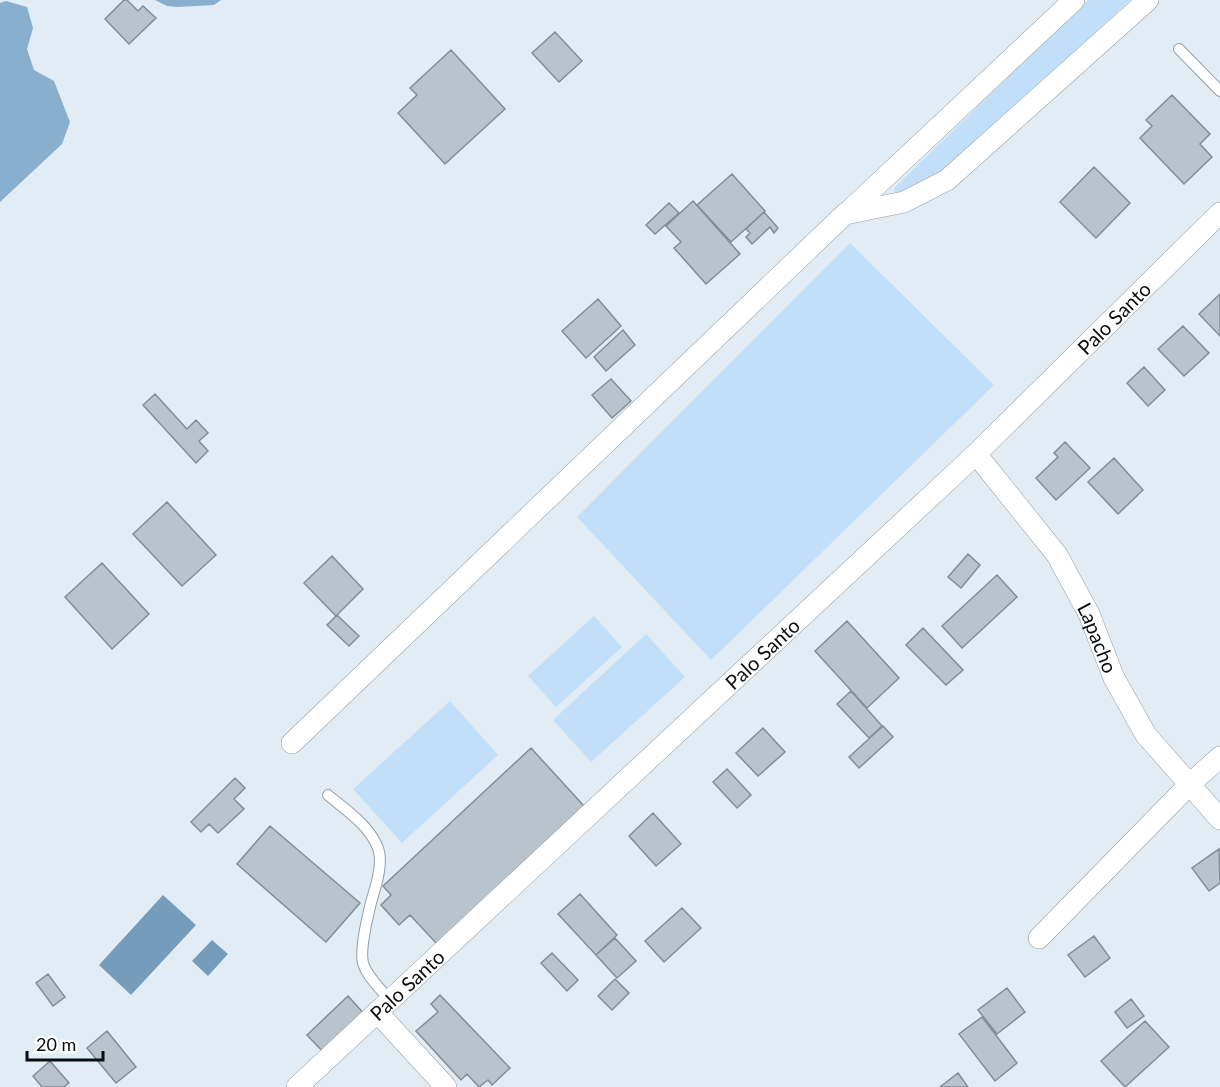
<svg xmlns="http://www.w3.org/2000/svg" width="1220" height="1087" viewBox="0 0 1220 1087" font-family="Lato,sans-serif">
<style>
.green{fill:#c1dff8}
.forest{fill:#89afce}
.water{fill:#769cbb}
.building{fill:#b9c3cb;stroke:#848d95;stroke-width:1.5}
.lines{fill:none;stroke-linecap:round;stroke-linejoin:round}
.lane-casing{stroke:#959ea6;stroke-width:12}
.street-casing{stroke:#959ea6;stroke-width:22}
.lane{stroke:#fff;stroke-width:10}
.street{stroke:#fff;stroke-width:21}
.labels{text-anchor:middle;dominant-baseline:central;stroke-width:4.5;stroke-linejoin:round;paint-order:stroke}
.street-label{font-size:20px;fill:#0a0d10;stroke:#fff}
</style>
<rect width="100%" height="100%" fill="#e2ecf5"/>
<!-- green -->
<path class="green" d="M1088 0H1130L952 165 942 173 899 193 894 192 895 187Z
M850 243 994 385 711 660 577 517Z
M594 616 622 647 556 707 528 676Z
M646 634 685 677 591 762 553 720Z
M450 701 498 755 402 843 353 789Z"/>
<!-- forest -->
<path class="forest" d="M155 0H221L214 5 177 7 167 6Z
M6 1 27 7 33 28 27 49 34 70 54 81 70 122 62 144 0 202V3Z"/>
<!-- water -->
<path class="water" d="M163 895 196 925 131 995 99 965Z
M212 940 228 954 208 976 192 961Z"/>
<!-- building -->
<path class="building" d="M124 0H127L138 11 143 6 156 18 129 44 105 19Z
M555 32 582 61 559 82 532 53Z
M451 50 505 109 445 164 398 113 417 95 410 88Z
M1172 95 1210 134 1200 144 1212 157 1184 184 1140 138 1152 126 1146 120Z
M1094 167 1130 203 1096 238 1060 202Z
M732 174 765 211 731 242 697 205Z
M693 201 740 254 706 284 674 248 681 242 666 226Z
M669 203 679 213 655 234 646 225Z
M764 212 778 228 774 233 770 227 752 244 746 237 750 233 746 229Z
M1220 294V336L1199 314Z
M598 299 621 326 586 358 562 331Z
M1183 326 1209 353 1184 376 1158 349Z
M623 330 635 345 606 371 594 357Z
M1144 367 1165 390 1148 406 1127 383Z
M611 379 631 401 612 418 592 395Z
M155 394 187 429 196 420 208 433 199 441 208 451 196 463 143 405Z
M1065 442 1090 468 1056 500 1036 478 1058 457 1054 453Z
M1114 458 1143 490 1118 514 1088 482Z
M167 502 216 555 182 586 133 534Z
M968 554 980 565 961 588 948 577Z
M332 556 363 589 336 616 304 583Z
M102 563 149 614 112 649 65 597Z
M997 575 1017 597 962 648 942 626Z
M337 615 359 636 349 646 327 625Z
M847 621 899 678 867 708 815 651Z
M923 628 963 670 946 685 906 645Z
M851 691 882 726 869 738 837 704Z
M883 726 893 737 859 768 849 757Z
M763 728 785 752 758 776 736 753Z
M531 748 584 806 437 944 410 915 399 925 381 905 391 895 383 886Z
M727 769 751 795 737 808 713 782Z
M235 778 245 788 234 799 244 809 218 833 209 824 201 832 191 822Z
M653 813 681 844 656 866 629 836Z
M270 826 360 903 326 942 237 864Z
M1219 849 1220 883 1209 891 1192 868Z
M580 894 617 935 596 955 558 914Z
M682 908 701 928 664 962 645 941Z
M1094 936 1110 958 1085 977 1068 955Z
M615 938 636 961 617 978 596 955Z
M552 953 578 980 567 991 541 963Z
M48 974 65 997 53 1006 36 983Z
M615 979 629 993 612 1010 598 996Z
M1007 988 1025 1012 997 1034 978 1010Z
M440 995 510 1068 492 1085 488 1080 479 1087 467 1074 461 1080 416 1031 438 1012 431 1004Z
M348 996 367 1017 326 1055 307 1035Z
M1131 999 1144 1016 1127 1028 1115 1012Z
M982 1017 1017 1063 995 1081 959 1034Z
M1145 1021 1169 1047 1125 1087 1101 1061Z
M107 1031 136 1067 116 1083 87 1048Z
M50 1061 69 1083 64 1087H42L33 1076Z
M958 1073 968 1087H940Z"/>
<g class="lines">
<defs>
<path id="lane" d="M1179 49 1220 91
M328 795C347 811 369 825 378 848 382 859 379 874 376 885 371 901 359 947 363 963 366 975 381 990 390 1000"/>
<g id="street">
<path d="M846 214 1074 0"/>
<path id="s1" d="M976 454 1057 555 1089 614 1114 678 1146 735 1220 819"/>
<path d="M292 743 845 214 904 202 947 180 1148 0"/>
<path d="M1039 938 1190 784 1220 757"/>
<path d="M377 1012 446 1087"/>
<path id="s2" d="M297 1087 976 454 1220 213"/>
</g>
</defs>
<!-- lane casing -->
<use href="#lane" class="lane-casing"/>
<!-- street casing -->
<use href="#street" class="street-casing"/>
<!-- lane -->
<use href="#lane" class="lane"/>
<!-- street -->
<use href="#street" class="street"/>
</g>
<g class="labels">
<!-- street labels -->
<g class="street-label">
<text stroke="none"><textPath href="#s2" startOffset="1122">Palo Santo</textPath></text>
<text stroke="none"><textPath href="#s1" startOffset="222">Lapacho</textPath></text>
<text stroke="none"><textPath href="#s2" startOffset="636">Palo Santo</textPath></text>
<text stroke="none"><textPath href="#s2" startOffset="150">Palo Santo</textPath></text>
</g>
</g>
<!-- scale -->
<path d="M27 1051v9h76v-9" fill="none" stroke="#0a0d10" stroke-width="3"/>
<text x="36" y="1051" font-size="18" fill="#0a0d10" stroke="#ffffff" stroke-width="4.5" paint-order="stroke">20 m</text>
</svg>
